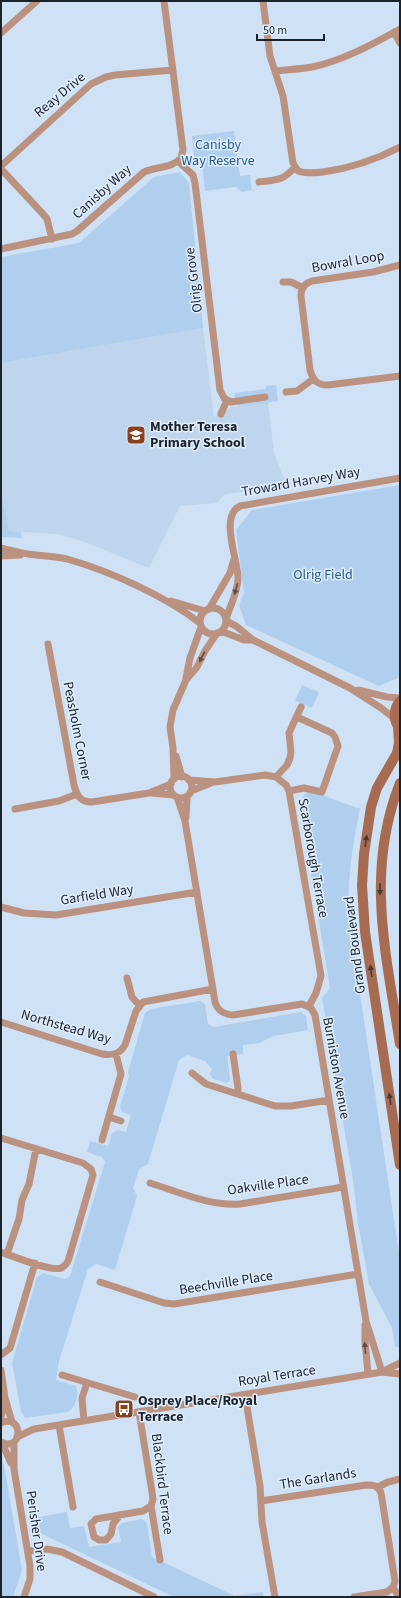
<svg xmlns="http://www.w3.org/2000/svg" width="401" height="1598" viewBox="0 0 401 1598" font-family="'Source Sans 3',sans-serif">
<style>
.built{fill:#bed5ed}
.green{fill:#b0cfee}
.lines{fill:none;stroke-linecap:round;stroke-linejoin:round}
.street{stroke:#bb9280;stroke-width:7}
.secondary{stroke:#a76b51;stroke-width:10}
.oneway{fill:#5b4f4c}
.oneway2{fill:#453835}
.labels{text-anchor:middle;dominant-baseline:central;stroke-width:3;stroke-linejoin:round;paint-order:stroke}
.street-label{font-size:14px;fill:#1b2229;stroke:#dfeefd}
.park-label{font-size:14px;fill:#265a8a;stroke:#dfeefd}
.poi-label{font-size:14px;font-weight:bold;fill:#1b2229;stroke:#dfeefd;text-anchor:start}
</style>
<rect width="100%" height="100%" fill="#cfe1f4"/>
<!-- built -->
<path class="built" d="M203 328 214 417 232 407 268 402 274 453 287 487 225 494 217 503 180 506 149 568 85 542 57 534 9 531 1 489V363Z"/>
<!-- green -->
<path class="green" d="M234 131 240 176 250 175 252 190 242 192 236 187 205 191 202 164 194 158 192 136Z
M180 172 189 183 203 328 1 363V257L79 243 154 177Z
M276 385 278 401 237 406 234 393 266 389V386Z
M400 485V677L379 686 246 625 239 605 244 593 236 530 252 510Z
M1 489 9 531 21 532 22 538 1 537Z
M302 685 319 692 312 708 295 701Z
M308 790 360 809C352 846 347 883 349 920L400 1260V1348L395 1346 392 1328 369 1284 358 1223 353 1180 322 998 330 988 299 802Z
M200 1001 205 1004 208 1024 214 1027 301 1012 306 1016 308 1030 274 1036 259 1043 243 1045V1054L227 1056 230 1080 227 1083 213 1079 210 1074 212 1069 205 1061 187 1055 179 1060 148 1164 139 1169 133 1188 137 1196 115 1270 96 1264 88 1269 59 1361 56 1380 76 1386C79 1395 76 1407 68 1412L25 1418 21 1411 12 1363 37 1277 43 1273 65 1279 70 1276 105 1162 102 1157 87 1152 90 1141 108 1146 112 1133 118 1130 126 1132 131 1115 122 1112 120 1106 129 1077 128 1072 145 1013 151 1009Z
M1 1458 4 1465 22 1570 13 1597H1Z
M67 1512 70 1528 84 1526 89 1547 121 1542 118 1527 122 1523 142 1519 147 1523 152 1557 235 1596 263 1592V1597H174L42 1534 36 1527 34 1518Z"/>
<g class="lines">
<!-- street -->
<path class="street" d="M263 1 270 56 283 96 293 163 298 171C306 174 315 173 323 172 351 168 375 160 400 147
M394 32 400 43
M1 33 37 1
M275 71C287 70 300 69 312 67 342 61 373 44 400 29
M178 161 193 175 195 183 220 390 224 398 227 400 221 414
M1 166 91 84 106 77 115 75 173 70
M1 169 43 214 47 219 52 239
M259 182C276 180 283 181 295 167
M1 249 72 234 77 231 144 172C157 166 171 169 181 158L183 150 164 1
M400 265 373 272 312 281C305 283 301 288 301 296L310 370C313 381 318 385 328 385L400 376
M283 282H291L303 288
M286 392 297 391 313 379
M227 400 231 402 265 397
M1 548C10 550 19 553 28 554 41 556 55 556 67 559 110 571 165 596 200 623
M1 556 20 555
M171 601 205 611
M200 621a13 13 0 1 1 26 0a13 13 0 1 1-26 0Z
M209 609 230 573 234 559
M226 619C230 606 238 592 238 578 238 560 219 516 240 506L400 478
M226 621 236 626 253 640 350 688 381 708 395 719
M221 631 244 640H253
M48 644 74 785C77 796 80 802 92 802L149 793 171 784
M186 678 190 658 201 627
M358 690 387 697 400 698
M176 756 182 777
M170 787a11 11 0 1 1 22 0a11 11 0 1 1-22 0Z
M276 777 287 765 290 758 291 752 289 733 301 707
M174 779 173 748 170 727 173 710 186 680 197 667 205 651 217 633
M189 780 215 782 265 775 276 777 286 785 289 791 321 976 316 993 309 1006
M191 791 211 783
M289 791 304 788 322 792 338 746 335 737 332 733 297 717
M152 793 173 795
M177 797 185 821 215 1002C218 1011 223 1014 233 1015L302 1004 311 1008 315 1015 366 1321 382 1372
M15 809 59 801 77 794
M186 817 187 797
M1 907 24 913 56 915 197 892
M127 978 132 997 139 1005
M1 1022 102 1054C113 1056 120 1054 125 1045L136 1011 143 1002 213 989
M233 1054 238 1088V1094
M192 1073 206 1084 275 1106H291L329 1100
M109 1117 121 1121
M1 1138 83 1163 91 1169 93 1175 69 1258C68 1262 65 1266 61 1268 52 1272 12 1256 1 1252
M102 1140 121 1074 116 1054
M150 1183C179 1192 209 1206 240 1204L343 1187
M7 1254 19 1219 22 1200 29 1184 36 1149
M100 1282 164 1303 174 1304 358 1274
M365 1325V1341L368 1374
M1 1355 10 1348 11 1345 35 1263
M1 1370 5 1398 12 1422
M382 1372 400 1374
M62 1375 135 1397
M245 1395 260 1486 262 1522 275 1597
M139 1412 152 1492 153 1499 151 1506 160 1560
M1 1417 5 1400
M84 1421 82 1398 87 1383
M1 1423C24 1413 23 1453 1 1442
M59 1425 73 1507
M17 1437 34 1429 382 1372 400 1363
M14 1442V1469L30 1566V1579L24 1597
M2 1443 11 1463
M378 1487 388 1482 400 1479
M261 1501 366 1485C373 1485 378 1485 381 1493L395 1581 393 1587 387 1592 354 1597
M120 1515 113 1524 111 1534 106 1540H99L94 1537 91 1524 96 1519 143 1511 151 1506
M28 1551 47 1549 62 1552 154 1597
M393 1587 399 1597"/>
<!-- secondary -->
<path class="secondary" d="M400 701C393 709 393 721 400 729
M398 726 399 743 397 753 377 788 371 807 364 854 362 885 365 932 400 1165
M400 783C365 871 386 954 400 1044"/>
</g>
<!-- one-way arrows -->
<defs><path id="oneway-solid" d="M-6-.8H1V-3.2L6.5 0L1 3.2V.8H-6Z"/></defs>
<g class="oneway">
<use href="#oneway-solid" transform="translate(236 589) rotate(107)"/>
<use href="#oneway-solid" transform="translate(202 657) rotate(117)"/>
<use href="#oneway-solid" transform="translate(365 1348) rotate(-95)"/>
</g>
<g class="oneway2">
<use href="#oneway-solid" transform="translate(366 841) rotate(-82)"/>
<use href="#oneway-solid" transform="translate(380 889) rotate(90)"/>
<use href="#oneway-solid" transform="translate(371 971) rotate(-98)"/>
<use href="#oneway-solid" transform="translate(390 1099) rotate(-98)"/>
</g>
<!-- icons -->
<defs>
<symbol id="school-square" viewBox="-11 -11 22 22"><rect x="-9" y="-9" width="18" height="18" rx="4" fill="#89421f" stroke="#dfeefd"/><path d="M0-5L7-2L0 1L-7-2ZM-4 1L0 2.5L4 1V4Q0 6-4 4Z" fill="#fff"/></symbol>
<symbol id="bus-square" viewBox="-11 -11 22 22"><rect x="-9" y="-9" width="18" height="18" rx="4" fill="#89421f" stroke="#dfeefd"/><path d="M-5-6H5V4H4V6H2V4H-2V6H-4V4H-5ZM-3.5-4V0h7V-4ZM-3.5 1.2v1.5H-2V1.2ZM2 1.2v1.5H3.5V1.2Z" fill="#fff"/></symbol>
</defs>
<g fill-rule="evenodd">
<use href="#school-square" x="125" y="424" width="22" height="22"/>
<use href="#bus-square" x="113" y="1398" width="22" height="22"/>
</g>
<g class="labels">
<!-- street labels -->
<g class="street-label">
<text transform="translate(60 95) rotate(-40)">Reay Drive</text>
<text transform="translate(102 192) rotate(-42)">Canisby Way</text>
<text transform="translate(348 262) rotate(-10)">Bowral Loop</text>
<text transform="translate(194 280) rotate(-97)">Olrig Grove</text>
<text transform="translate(301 482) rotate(-10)">Troward Harvey Way</text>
<text transform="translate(77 731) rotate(79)">Peasholm Corner</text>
<text transform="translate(313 858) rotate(80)">Scarborough Terrace</text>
<text transform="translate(97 895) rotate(-9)">Garfield Way</text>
<text transform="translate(355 945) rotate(-97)">Grand Boulevard</text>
<text transform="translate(66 1027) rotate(16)">Northstead Way</text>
<text transform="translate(336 1068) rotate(80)">Burniston Avenue</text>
<text transform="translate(268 1185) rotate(-8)">Oakville Place</text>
<text transform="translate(226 1283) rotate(-9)">Beechville Place</text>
<text transform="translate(277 1376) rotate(-9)">Royal Terrace</text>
<text transform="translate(318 1479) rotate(-9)">The Garlands</text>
<text transform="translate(162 1484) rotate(83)">Blackbird Terrace</text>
<text transform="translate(36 1531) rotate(82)">Perisher Drive</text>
</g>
<!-- park labels -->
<g class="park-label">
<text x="218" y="145">Canisby<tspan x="218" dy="16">Way Reserve</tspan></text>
<text x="323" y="575">Olrig Field</text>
</g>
<!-- poi labels -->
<g class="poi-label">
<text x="150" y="427">Mother Teresa<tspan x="150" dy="16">Primary School</tspan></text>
<text x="138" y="1401">Osprey Place/Royal<tspan x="138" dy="16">Terrace</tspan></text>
</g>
</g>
<!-- border -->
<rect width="401" height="1598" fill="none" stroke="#1b2229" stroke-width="4"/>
<!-- scale -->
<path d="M257 34v6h67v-6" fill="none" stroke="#1b2229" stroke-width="2"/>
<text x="263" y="34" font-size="12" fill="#1b2229" stroke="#dfeefd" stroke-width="3" paint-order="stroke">50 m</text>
</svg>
